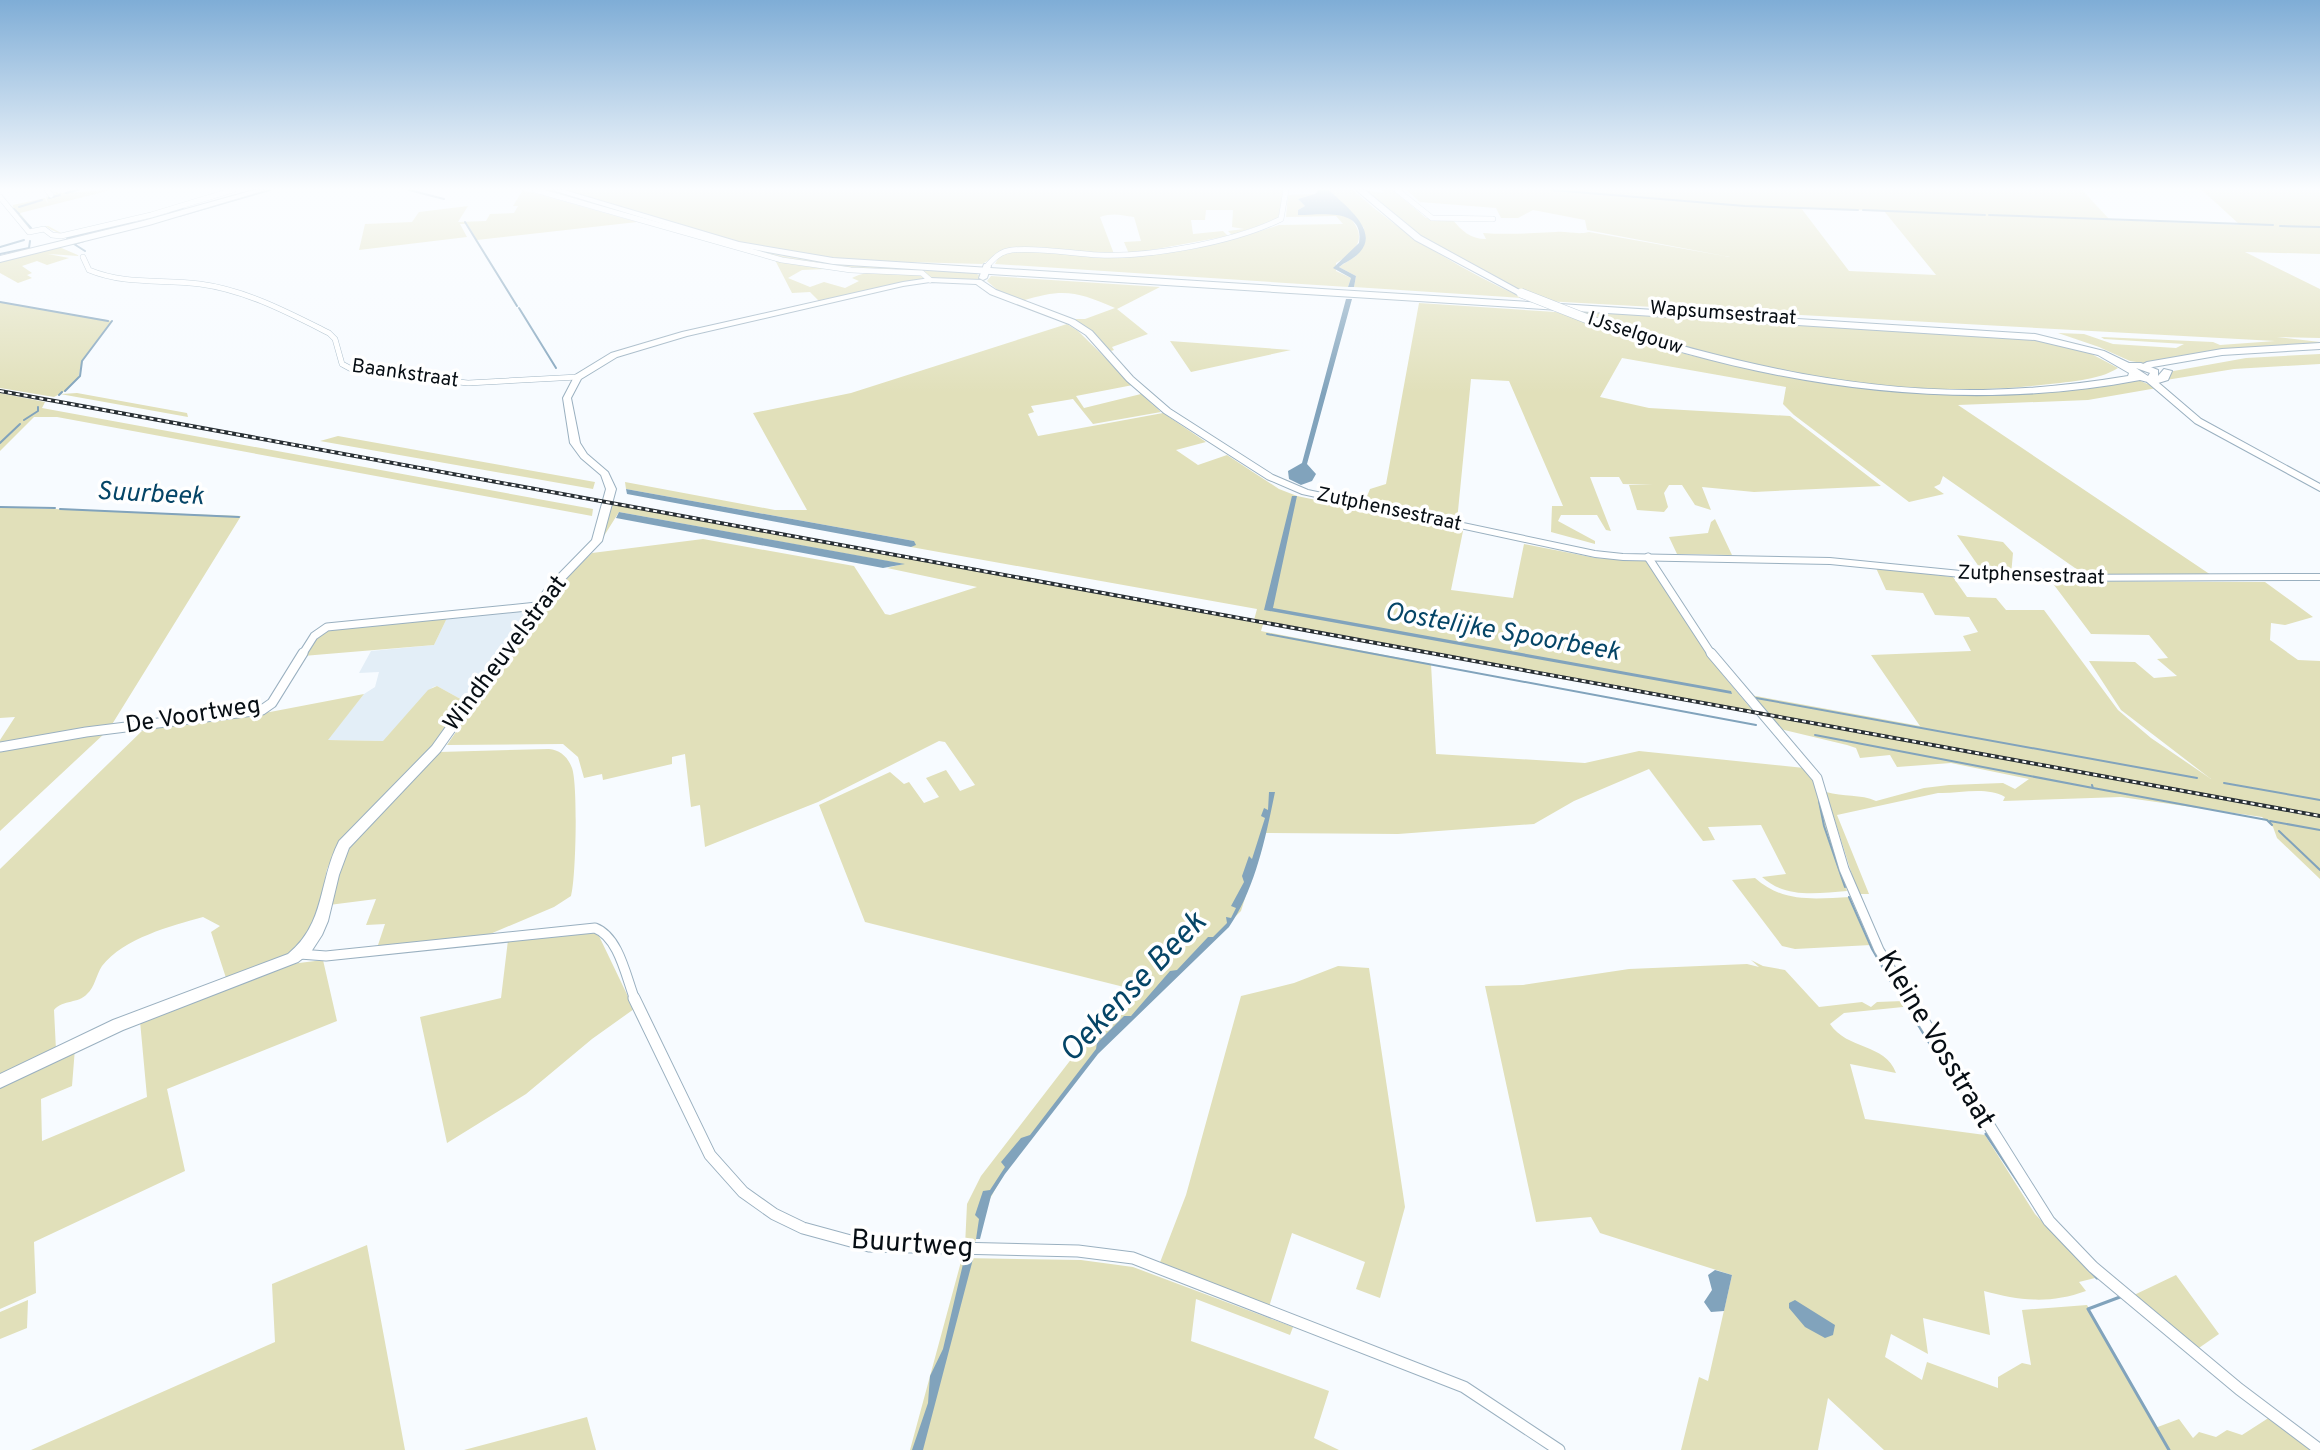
<svg xmlns="http://www.w3.org/2000/svg" width="2320" height="1450" viewBox="0 0 2320 1450" font-family="Overpass,sans-serif">
<style>
.built{fill:#e3eef7}
.green{fill:#e1e0ba;fill-rule:evenodd}
.water{fill:#81a3bc}
.lines{fill:none;stroke-linecap:round;stroke-linejoin:round}
.stream-far1{stroke:#81a3bc;stroke-width:2}
.stream{stroke:#81a3bc;stroke-width:3}
.street-far3-casing{stroke:#9ab0c0;stroke-width:6}
.street-far2-casing{stroke:#9ab0c0;stroke-width:9}
.street-far1-casing{stroke:#9ab0c0;stroke-width:11}
.street-casing{stroke:#9ab0c0;stroke-width:13}
.secondary-casing{stroke:#9ab0c0;stroke-width:2}
.primary-casing{stroke:#9ab0c0;stroke-width:2}
.highway-casing{stroke:#9ab0c0;stroke-width:2}
.street-far3{stroke:#fff;stroke-width:5}
.street-far2{stroke:#fff;stroke-width:7}
.street-far1{stroke:#fff;stroke-width:9}
.street{stroke:#fff;stroke-width:11}
.secondary{fill:#fff;fill-rule:evenodd}
.primary{fill:#fff;fill-rule:evenodd}
.highway{fill:#fff;fill-rule:evenodd}
.rail-casing{stroke:#282f34;stroke-width:4}
.rail{stroke:#fff;stroke-width:2;stroke-dasharray:4;stroke-linecap:butt}
.primary-bridge-casing{stroke:#9ab0c0;stroke-width:10;stroke-linecap:butt}
.primary-bridge{stroke:#fff;stroke-width:9}
.labels{text-anchor:middle;dominant-baseline:central;stroke-width:7;stroke-linejoin:round;paint-order:stroke}
.far-street-label{font-size:20px;fill:#070e14;stroke:#fff}
.street-label{font-size:24px;fill:#070e14;stroke:#fff}
.water-label{font-size:26px;font-style:italic;fill:#054567;stroke:#fff}
.near-street-label{font-size:28px;fill:#070e14;stroke:#fff}
.near-water-label{font-size:32px;font-style:italic;fill:#054567;stroke:#fff}
</style>
<rect width="100%" height="100%" fill="#f7fbff"/>
<!-- built -->
<path class="built" d="M522 610 527 612 466 702 437 686 433 687 384 741 327 740 364 694 375 687 379 672 359 673 371 651 434 645 447 618Z"/>
<!-- green -->
<path class="green" d="M50 190 59 193 111 190 20 213 32 229 48 226 63 234 172 208 228 190 77 233C63 235 58 234 47 227L29 229 12 209 13 205 45 198 48 204 46 197 56 194Z
M523 190 637 222 477 240 467 224H460L467 237 359 250 365 224 412 222 419 212 468 206 458 222 486 221 490 214 514 213 518 206H513Z
M538 190H551L779 255 838 263 972 272 981 276 978 280 932 278 921 272 867 270 790 260Z
M560 190H1284L1278 219 1232 235 1228 231 1244 229 1232 227 1233 210H1206L1205 220H1191L1193 234 1223 231 1228 236 1129 254 1124 242 1141 241 1134 217C1122 216 1115 212 1100 217L1114 254 1009 249 982 264 831 260 739 243Z
M1329 190H1353C1404 236 1460 269 1523 298L1354 287 1356 276 1339 267 1356 256 1364 228Z
M1362 190 1384 193 1382 190H1393L1426 218 1452 219C1462 231 1470 239 1486 239L1483 233C1509 235 1532 233 1556 232 1568 231 1577 235 1589 232L1730 257 1587 230 1585 220 1533 210 1518 218H1501L1496 208 1420 202 1406 190H2082L2110 220 2240 225 2202 190H2320V254L2245 252 2320 289V338L2277 337 2320 342V345L2232 349 2149 364 2130 361 2099 347 2058 333 2084 334 2113 344 2176 348 2184 344 2104 339 2101 337 2213 342 2220 345 2275 341 1545 301C1479 272 1415 240 1362 190ZM1801 208 1884 211 1936 275 1849 271Z
M1315 194 1298 199 1305 206 1298 210 1347 215C1369 236 1358 251 1336 263V271L1351 278 1348 287 995 264 1000 255 1016 251 1130 257 1248 235 1279 225 1343 224 1336 216 1286 217 1288 195Z
M57 246 80 256 48 254 69 258 47 265 37 261 22 266 32 273 27 275 32 278 18 283 0 273V259Z
M775 260 827 269 802 270 788 278 810 287 824 282 845 288 859 281 852 278C867 269 912 268 926 279L821 303 810 292 792 293Z
M991 276 1160 287 1117 309 1148 334 1112 347 1114 350 1111 351 1072 319H1085L1115 308C1076 291 1064 288 1021 301L1002 294 987 281Z
M0 302 112 321 82 361 78 379 61 394 77 393 187 413 188 417 60 394 54 397 0 388Z
M1419 303 1556 312 1689 355 1782 375 1857 387 2025 394 2064 391 2136 379 2157 388 2088 400 1958 405 2211 575H2085L1943 476 1940 484 1934 487 1944 494 1909 502 1794 415 1783 404 1786 387 1622 358 1600 397 1649 408 1790 416 1881 486 1754 492 1702 487 1711 510 1695 505 1682 485H1669L1664 493 1668 507 1664 512 1637 510 1629 485H1653L1623 484 1619 477H1590L1611 531 1606 530 1597 515H1561L1558 521 1595 541V544L1551 532 1552 506H1563L1509 381 1471 379 1457 521 1365 501 1370 489 1386 484Z
M1573 311 2033 339 2084 350 2118 368C2098 381 2065 382 2041 385 1883 403 1721 365 1573 311Z
M1067 324 1078 331 1133 385 1076 396 1084 408 1141 394 1161 412 1093 424 1073 399 1031 406 1034 412 1028 414 1038 436 1163 413 1206 442 1176 450 1198 465 1227 455 1279 489 1297 496 1463 531 1451 590 1513 598 1524 544 1596 558 1646 561 1722 674 1753 711 1264 621 1261 631 1431 664 1436 754 1585 763 1639 751 1804 768 1814 782 1847 891C1818 893 1786 899 1762 877L1786 874 1761 825 1708 827 1715 840 1703 841 1649 769 1574 801 1534 824 1398 834 1265 833 1241 911 1092 1057 1004 1173 985 1208 974 1246H965L967 1204 981 1176 1079 1049 1136 990 865 922 819 805 890 772 904 784 909 782 924 803 939 797 926 778 946 770 960 791 975 785 945 742 939 741 818 802 705 847 700 805 691 807 685 754 672 757V764L603 780 602 774 584 778 578 757 563 744 447 745 552 592 592 553 703 539 854 566 885 614 890 615 977 587 887 568 903 564 619 512 597 547 613 503 1254 620 1257 609 911 547 914 541 626 489 625 482 775 510H807L753 413 851 393Z
M1170 341 1291 350 1191 372Z
M2320 354V364L2234 369 2166 380 2168 372 2246 358Z
M0 393 45 402 42 408 593 509 592 516 57 417H34L0 451Z
M338 436 595 482 593 489 320 441Z
M0 507 241 516 111 726 0 746V740L15 717 0 718Z
M1715 519 1732 555 1677 554 1669 537 1708 533 1711 522Z
M1957 535 2003 542 2013 553 2011 575 1984 574Z
M1876 568 1953 577 1967 597 1996 598 2006 610H2044L2118 710 2151 738 2211 779 2121 710 2089 661 2135 662 2154 678 2177 676 2157 659 2168 658 2149 635 2091 634 2051 581 2265 582 2313 617 2285 625 2271 623 2270 640 2298 660 2320 661V879L2277 838 2273 827 2262 817 2121 797 2003 801 2005 797C1986 786 1958 794 1938 793L1837 815 1869 894H1858L1826 792C1843 797 1861 794 1876 801L1924 788 1949 785 2003 783 2015 789 2029 779 1951 763 1897 767 1890 755 1860 758 1856 748 1847 745 1776 728 1745 694 1920 726 1871 655 1971 651 1963 636 1978 632 1969 617 1935 615 1923 593 1886 590Z
M447 618 434 645 303 656 313 638 327 630Z
M437 686 466 702 440 737 340 842 327 869 318 914 296 953 227 981 211 932 220 926 203 917C171 926 124 938 102 966 96 975 95 987 87 994 78 1004 64 999 54 1010L56 1050 0 1078V869L145 728 270 712 364 694 328 740 383 741 428 690Z
M105 733 0 831V750Z
M549 749C560 750 568 757 572 768 578 784 576 879 571 896L554 907 483 937 377 948 385 924 366 925 376 899 329 905 347 846 439 752Z
M1755 878C1783 903 1814 899 1850 897L1871 945 1795 949 1782 946 1732 880Z
M591 931 599 936 634 1009 592 1039 526 1094 447 1143 420 1017 501 998 508 940Z
M323 960 337 1021 167 1089 185 1171 34 1242 36 1293 0 1309V1087L75 1048 72 1086 41 1099 42 1141 147 1097 140 1021 283 965Z
M1751 960 1763 966 1785 970 1819 1007 1862 1002 1871 1007 1877 1002 1903 1001V1007L1844 1013 1830 1024C1847 1050 1885 1043 1896 1073L1850 1064 1865 1119 1985 1135 2035 1214 2095 1278 2079 1282 2086 1291C2050 1304 2021 1301 1984 1291L1990 1335 1923 1318 1928 1354 1891 1334 1885 1357 1922 1380 1927 1362 1998 1388V1377L2022 1363 2031 1365 2022 1310 2087 1305 2155 1428 2179 1419 2193 1438 2199 1432 2216 1437 2227 1430 2242 1435 2270 1417 2311 1450H1884L1828 1398 1818 1450H1681L1699 1377 1708 1381 1732 1275 1600 1233 1591 1217 1536 1222 1485 986 1523 985 1629 969 1747 964 1759 967Z
M1338 966 1369 968 1405 1207 1380 1298 1356 1289 1365 1262 1292 1233 1269 1307 1159 1265 1186 1195 1241 996 1294 983Z
M367 1245 405 1450H31L275 1342 272 1284Z
M962 1258 1081 1260 1133 1267 1293 1327 1290 1335 1196 1299 1191 1341 1329 1391 1314 1438 1339 1450H910Z
M2176 1275 2219 1334 2196 1350 2134 1295Z
M28 1300 27 1328 0 1339V1312Z
M587 1417 596 1450H464Z"/>
<!-- water -->
<path class="water" d="M1319 190H1329C1343 204 1380 230 1360 252 1354 259 1345 262 1339 267L1356 276 1354 287H1348L1351 278 1333 268 1359 243C1365 207 1322 215 1298 215V210L1305 206 1298 199 1315 194Z
M1346 299H1352L1307 464 1316 474 1312 481 1301 485 1289 479 1288 471 1302 463Z
M626 489 914 541 916 545 911 547 627 494Z
M1292 496H1297L1273 608 1731 691 1732 694 1264 610Z
M619 512 905 564 883 568 616 518Z
M1269 792H1275C1266 836 1255 890 1229 927L1098 1054 1005 1174 991 1196 980 1239H976L979 1219 975 1215 983 1191 990 1190 1005 1167 1001 1162 1021 1138 1030 1135 1096 1049 1097 1043 1124 1016H1131L1170 971 1177 970 1208 937H1213L1227 923 1226 917 1231 918 1236 908 1231 906 1244 882 1242 876 1249 856 1252 859 1265 818 1261 816 1264 808 1268 810Z
M970 1258 973 1259 923 1450H912L928 1403 930 1376 943 1349 963 1264Z
M1715 1270 1732 1275 1724 1311 1711 1312 1704 1302 1712 1290 1708 1275Z
M1795 1300 1835 1325 1833 1335 1825 1338 1805 1327 1789 1308V1303Z"/>
<g class="lines">
<!-- stream-far1 -->
<path class="stream-far1" d="M409 190 444 199
M1552 190 1745 206 1858 210
M66 193 78 190
M49 198 60 195
M19 207 42 200
M14 209 19 214
M1863 210 1985 215
M170 212 183 208
M1989 215 2273 225
M20 216 31 228
M179 216 270 190
M465 222 517 306
M2280 226 2320 227
M67 238 133 222
M74 244 84 241
M74 244 85 251
M0 247 24 240
M0 254 29 248 30 241
M0 302 108 321
M519 308 556 368
M65 391 80 376 82 361 112 321
M59 395 62 392
M24 420 38 411V407
M0 443 20 424
M0 507 55 508
M60 509 239 517
M1267 634 1756 725
M1756 698 2197 778
M1815 735 2093 788
M2224 783 2320 800
M2092 785 2093 788 2267 820 2272 825
M1819 801 1824 826 1845 887
M2270 821 2320 830
M2279 831 2320 870
M1849 897 1872 949 1895 989
M1901 997 1903 1000"/>
<!-- stream -->
<path class="stream" d="M1902 998 1954 1083
M1964 1099 1980 1124
M1986 1134 2049 1228 2097 1278
M2120 1297 2088 1309 2169 1450"/>
<defs>
<path id="street-far3" d="M47 190 51 195
M535 190 782 260 851 270 922 273 930 280
M1397 190 1432 218 1493 219
M0 197 29 232 44 229 52 235 61 236 151 215 233 190
M83 257 89 270C125 285 162 279 200 284 246 290 289 313 329 333L335 339 342 364 355 371 468 383 578 377
M987 266C994 258 1001 251 1012 250 1040 247 1072 254 1099 255 1152 257 1234 242 1281 219L1286 190"/>
<path id="street-far2" d="M1648 557 1712 655
M302 655 314 636 327 627 537 606"/>
<path id="street-far1" d="M1711 653 1817 778 1844 869 1879 950 1910 1000
M0 747 86 732 262 710 272 703 303 653
M300 954 326 956 595 928C619 937 626 977 635 1000"/>
<path id="street" d="M634 998 710 1155 743 1192 774 1214 803 1228 869 1246 1078 1251 1133 1258 1464 1387 1559 1450
M1909 998 2049 1221 2093 1267 2239 1389 2320 1450"/>
<path id="secondary" d="M984 264 991 266 987 278 983 280 979 278Z
M930 278 981 280 996 290 1075 320 1092 331 1133 377 1170 409 1273 475 1308 490 1595 551 1623 554 1830 558 2001 575 2320 574V580L2001 581 1830 564 1623 560 1595 557 1302 494 1267 479 1164 413 1127 381 1086 335 1069 324 990 294 976 284 930 282 903 286 687 336 617 357 581 379 571 398 580 443 587 454 608 472 616 489 602 541 555 590 440 752 349 848 339 875 328 921 322 935 311 952 298 962 123 1030 0 1088V1074L113 1020 288 954C326 923 318 882 339 841L432 746 547 586 592 540 606 489 601 475 581 458 570 443 563 398 575 375 611 353 682 332 903 282Z
M2147 378H2153L2201 419 2320 484V491L2195 423 2147 382Z"/>
<path id="primary" d="M254 190H266L149 225 0 262V256L143 221Z
M552 190H564L739 242 833 258 2035 334 2104 351 2129 363H2141L2158 370V376L2164 369 2172 371 2168 380 2155 384 2140 380C1989 409 1833 394 1685 353 1661 346 1619 338 1598 325L1606 323C1728 362 1854 392 1983 390 2032 389 2080 384 2128 376L2129 373 2098 355 2035 340 833 264 735 246ZM2136 368 2150 373 2148 376Z
M1356 190H1365L1421 236 1525 293 1518 295 1415 240Z"/>
<path id="highway" d="M2320 343V349L2222 355 2147 368 2141 365 2147 362 2222 349Z"/>
</defs>
<!-- street-far3 casing -->
<use href="#street-far3" class="street-far3-casing"/>
<!-- street-far2 casing -->
<use href="#street-far2" class="street-far2-casing"/>
<!-- street-far1 casing -->
<use href="#street-far1" class="street-far1-casing"/>
<!-- street casing -->
<use href="#street" class="street-casing"/>
<!-- secondary casing -->
<use href="#secondary" class="secondary-casing"/>
<!-- primary casing -->
<use href="#primary" class="primary-casing"/>
<!-- highway casing -->
<use href="#highway" class="highway-casing"/>
<!-- street-far3 -->
<use href="#street-far3" class="street-far3"/>
<!-- street-far2 -->
<use href="#street-far2" class="street-far2"/>
<!-- street-far1 -->
<use href="#street-far1" class="street-far1"/>
<!-- street -->
<use href="#street" class="street"/>
<!-- secondary -->
<use href="#secondary" class="secondary"/>
<!-- primary -->
<use href="#primary" class="primary"/>
<!-- highway -->
<use href="#highway" class="highway"/>
<defs>
<path id="rail" d="M0 391 2320 816"/>
</defs>
<!-- rail casing -->
<use href="#rail" class="rail-casing"/>
<!-- rail -->
<use href="#rail" class="rail"/>
<defs>
<path id="primary-bridge" d="M1521 293 1603 325"/>
</defs>
<!-- primary-bridge casing -->
<use href="#primary-bridge" class="primary-bridge-casing"/>
<!-- primary-bridge -->
<use href="#primary-bridge" class="primary-bridge"/>
</g>
<!-- sky -->
<linearGradient id="sky" x2="0" y2="1"><stop stop-color="#7fadd6"/><stop offset="0.48" stop-color="#fbfdff"/><stop offset="1" stop-color="#fbfdff" stop-opacity="0"/></linearGradient>
<rect width="2320" height="393" fill="url(#sky)"/>
<g class="labels">
<!-- far-street labels -->
<g class="far-street-label">
<text transform="translate(1723 314) rotate(4)">Wapsumsestraat</text>
<text transform="translate(1635 334) rotate(18)">IJsselgouw</text>
<text transform="translate(405 374) rotate(8)">Baankstraat</text>
<text transform="translate(1389 510) rotate(12)">Zutphensestraat</text>
<text transform="translate(2031 576) rotate(2)">Zutphensestraat</text>
</g>
<!-- street labels -->
<g class="street-label">
<text transform="translate(506 654) rotate(-53)">Windheuvelstraat</text>
<text transform="translate(193 716) rotate(-9)">De Voortweg</text>
</g>
<!-- water labels -->
<g class="water-label">
<text transform="translate(150 495) rotate(3)">Suurbeek</text>
<text transform="translate(1502 633) rotate(10)">Oostelijke Spoorbeek</text>
</g>
<!-- near-street labels -->
<g class="near-street-label">
<text transform="translate(1935 1040) rotate(59)">Kleine Vosstraat</text>
<text transform="translate(912 1245) rotate(4)">Buurtweg</text>
</g>
<!-- near-water labels -->
<g class="near-water-label">
<text transform="translate(1134 988) rotate(-46)">Oekense Beek</text>
</g>
</g>
</svg>
